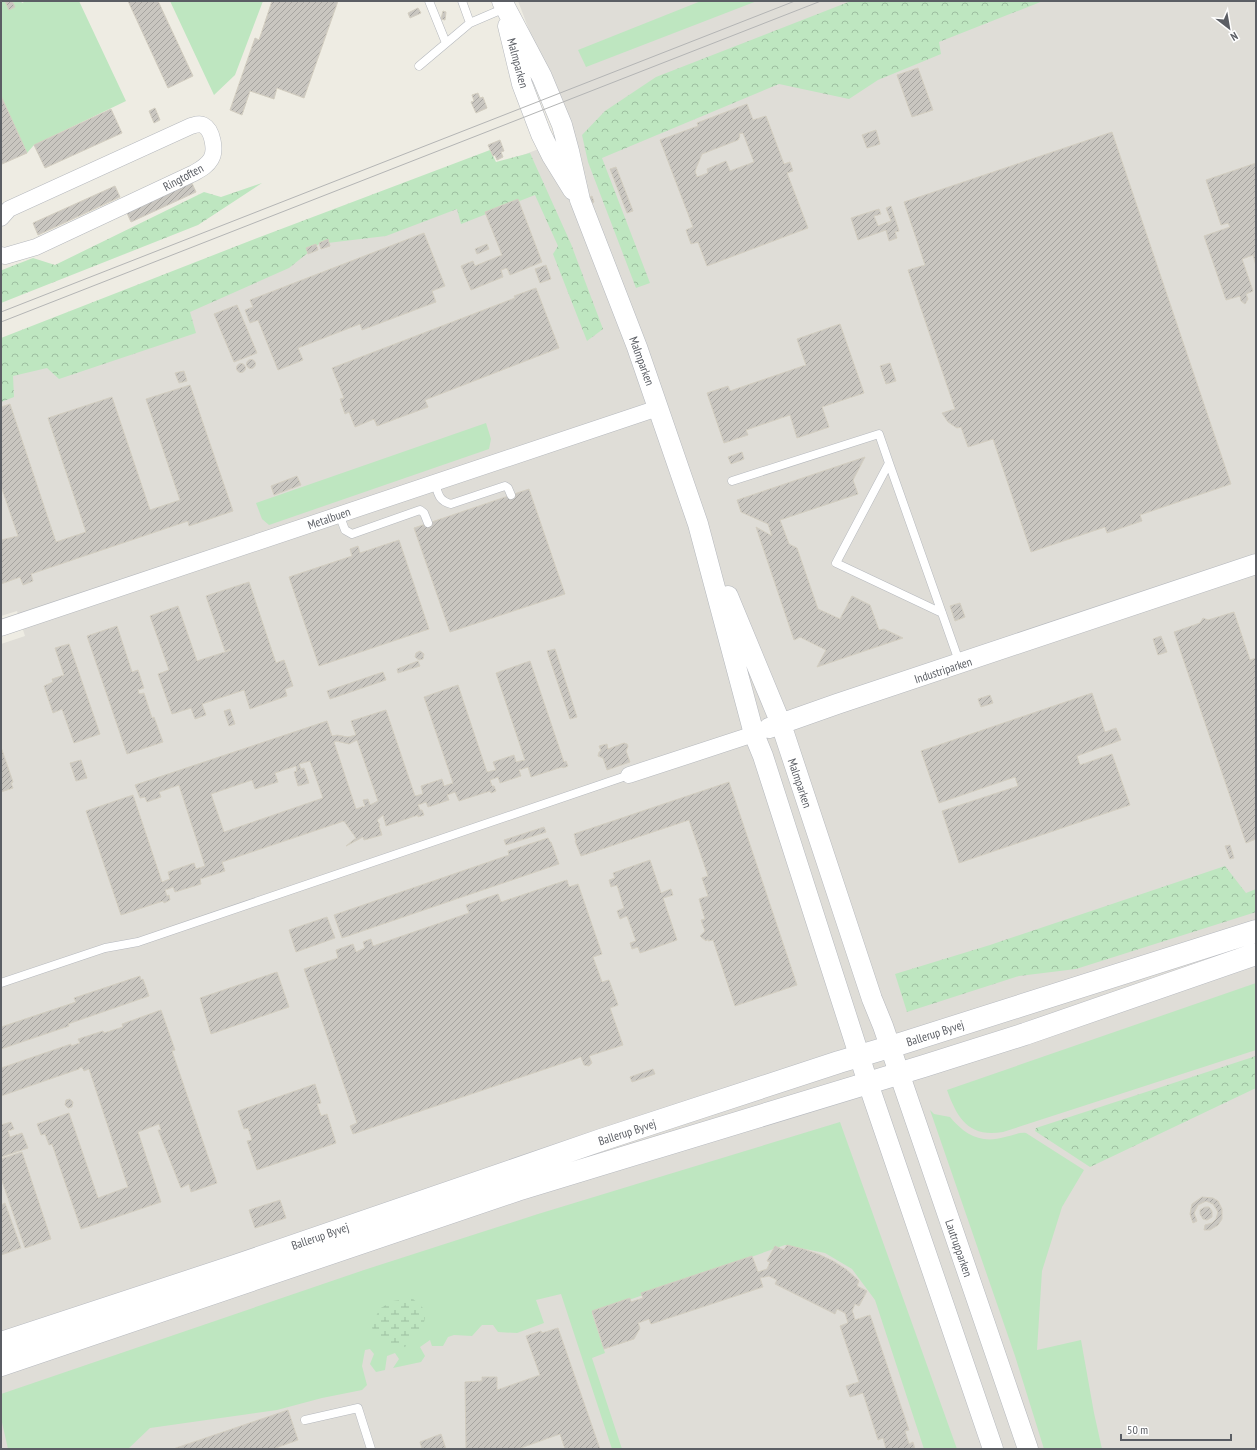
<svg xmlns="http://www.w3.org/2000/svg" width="1257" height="1450" viewBox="0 0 1257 1450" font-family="'PT Sans Narrow',sans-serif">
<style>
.industrial{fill:#dfddd7}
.grass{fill:#bee6c0}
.forest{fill:url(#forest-crowns)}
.wetland{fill:url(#wetland-marsh)}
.building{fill:url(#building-hatch);stroke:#d3cec1;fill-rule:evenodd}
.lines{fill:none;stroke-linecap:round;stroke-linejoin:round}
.service-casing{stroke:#b5b8bd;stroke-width:9}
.minor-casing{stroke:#b5b8bd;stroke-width:17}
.tertiary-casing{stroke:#b5b8bd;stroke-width:21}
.secondary-casing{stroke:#b6b9bf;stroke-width:23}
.service{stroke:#fff;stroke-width:8}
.minor{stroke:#fff;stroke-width:16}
.tertiary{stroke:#fff;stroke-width:20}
.secondary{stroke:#fff;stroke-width:22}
.tram{stroke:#b4b5b5;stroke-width:1}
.labels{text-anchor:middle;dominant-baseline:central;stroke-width:3;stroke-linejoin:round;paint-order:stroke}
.street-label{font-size:12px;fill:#5b5e64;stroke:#fff}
</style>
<defs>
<pattern id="forest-crowns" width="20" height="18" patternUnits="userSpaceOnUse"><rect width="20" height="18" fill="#bee6c0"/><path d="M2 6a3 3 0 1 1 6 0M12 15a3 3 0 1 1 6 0" fill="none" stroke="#9dbea0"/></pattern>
<pattern id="wetland-marsh" width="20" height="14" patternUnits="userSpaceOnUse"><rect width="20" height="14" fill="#bee6c0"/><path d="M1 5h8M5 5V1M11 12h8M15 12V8" fill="none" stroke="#9dbea0"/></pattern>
<pattern id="building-hatch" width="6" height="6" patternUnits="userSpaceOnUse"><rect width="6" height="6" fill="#c9c6c0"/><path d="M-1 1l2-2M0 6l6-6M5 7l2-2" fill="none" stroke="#a6a4a0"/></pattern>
</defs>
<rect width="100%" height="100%" fill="#eeece3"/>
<!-- industrial -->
<path class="industrial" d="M518 1H1256V1449H1V644L25 636 17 611 1 616V354L570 137Z"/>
<!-- grass -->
<path class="grass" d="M1 1H21L22 3 26 1H79L126 101 34 145 27 153 1 96Z
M170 1H263L235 75 214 95Z
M701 1H757L586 67 578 50Z
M486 423 491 439 489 449 269 525 262 519 256 503Z
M1256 983V1050L1003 1132C969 1138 957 1118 947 1090Z
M930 1110 934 1114 950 1117C965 1135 981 1144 1005 1137 1011 1136 1019 1132 1026 1133L1084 1170 1062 1207 1042 1271 1037 1350 1081 1340 1094 1413 1102 1449H1044L1015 1356Z
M840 1122 957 1449H924L875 1300 852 1269 825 1253 785 1245 592 1313 605 1353 592 1358 622 1449H612L561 1294 536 1300 544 1323 517 1333 498 1332 493 1325H482L472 1336 454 1335 448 1337 443 1346H432L430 1340 420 1347 425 1356 421 1362 393 1368 399 1359 395 1353 387 1356 385 1370 376 1372 370 1364 374 1354 370 1349 365 1350 362 1366 367 1385 362 1390 322 1398 277 1410 150 1428 128 1449H8L1 1418V1394L364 1270 538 1214Z"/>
<!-- forest -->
<path class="forest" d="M851 1H1043L939 42 941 54 878 80 849 99 779 84 602 158 650 283 636 288 588 162 582 135 605 111 656 77Z
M490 150 496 162 530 153 571 244 603 329 587 341 553 254 558 246 535 195 461 224 457 209 386 236 319 244 289 268 190 312 196 333 59 379 47 368 13 376 14 397 1 402V338L247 242Z
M262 183 198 225 1 303V271L2 270 33 258 55 265 204 192 221 197Z
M1225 866 1246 893 1256 889V912L1076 969 1019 976 907 1012 895 974 990 945Z
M1256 1056V1088L1090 1167 1035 1131 1036 1128Z"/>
<!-- wetland -->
<path class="wetland" d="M412 1298 423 1308 425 1318 422 1330 405 1347 390 1348 374 1336 372 1327 379 1309 393 1301Z"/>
<!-- building -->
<path class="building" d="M5 1H12L15 7 9 10Z
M128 1H158L193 76 168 88Z
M272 1H338L304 98 277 88 274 99 250 91 242 115 230 110 255 38 259 40Z
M418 8 421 13 410 18 408 13Z
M443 11 446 12 445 20 441 19Z
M918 68 933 110 912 117 897 75Z
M478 93 480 98 483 97 487 108 476 113 471 102 474 101 472 95Z
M1 96 27 153 2 164 1 162Z
M747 104 753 120 766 116 784 164 790 162 793 171 787 173 808 228 707 266 698 242 691 244 686 230 693 227 660 140 698 126 697 123ZM743 133 754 162 730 171 726 161 707 169 708 173 697 177 695 171 702 154 738 140 740 136 739 134Z
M155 108 160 120 154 123 149 111Z
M111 109 122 133 45 168 34 145Z
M876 130 880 144 867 148 862 135Z
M1112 132 1231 484 1140 515 1142 521 1107 533 1105 527 1031 552 993 439 968 447 961 427 957 428 948 422 942 413 955 409 908 270 925 265 904 202Z
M500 140 504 151 501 152 503 157 497 160 495 155 493 156 488 145Z
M1256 163V266L1253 255 1242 259 1253 291 1246 294 1248 299 1245 304 1241 301 1240 296 1226 300 1204 236 1230 227 1228 223 1221 225 1206 180Z
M616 167 633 211 627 213 610 169Z
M191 181 196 192 131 222 126 211Z
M115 186 120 197 38 235 33 223Z
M592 196 594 202 592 203 590 197Z
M518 199 542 262 510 275 507 268 501 270 503 277 471 290 461 266 473 261 475 266 502 255 485 212Z
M891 206 899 231 895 232 897 238 889 241 886 230 858 240 851 218 879 209 881 214 874 216 878 226 891 221 886 208Z
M424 233 445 286 432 291 436 302 362 330 360 324 298 348 303 360 278 370 258 320 250 323 245 310 253 307 250 300Z
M328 239 330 246 321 249 319 243Z
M316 244 318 250 308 254 306 248Z
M487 244 489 249 477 254 475 249Z
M546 265 551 279 540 283 535 269Z
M536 288 559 348 425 400 428 407 377 426 374 419 355 427 349 412 345 414 340 399 344 398 332 368 515 298 514 296Z
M237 305 257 353 234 362 214 314Z
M840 324 864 393 822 407 829 427 797 438 790 415 746 430 748 435 724 443 707 393 728 386 730 391 806 365 797 339Z
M246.5 364a4.5 4.5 0 1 1 9 0a4.5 4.5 0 1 1-9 0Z
M890 363 896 381 886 384 880 366Z
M236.5 368a4.5 4.5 0 1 1 9 0a4.5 4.5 0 1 1-9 0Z
M184 371 187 381 179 383 175 373Z
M190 385 233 511 189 526 188 521 31 574 33 581 23 585 20 577 1 584V540L18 536 1 486V407L10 404 56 542 86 532 48 418 112 397 150 510 180 500 146 399Z
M742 452 744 459 731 464 728 457Z
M865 457 853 480 858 494 780 520 789 544 797 548 818 609 840 619 852 596 870 605 879 630 884 629 903 638 817 667 826 650 800 637 794 640 756 527 772 536 768 524 741 512 737 500Z
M297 476 301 485 274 495 271 486Z
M529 489 565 594 450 632 414 528Z
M399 540 429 629 319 666 289 577 352 556 350 549 358 546 360 553Z
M249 582 276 663 284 660 293 686 285 689 287 696 250 709 244 690 202 704 206 715 195 719 191 708 172 714 158 674 169 670 150 616 178 606 197 661 231 650 230 649 225 651 206 596Z
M960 603 965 617 955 621 950 606Z
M1234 612 1250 660 1256 658V839L1246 843 1174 632 1200 623 1203 618 1208 620Z
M117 626 132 672 138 670 144 688 138 690 139 694 144 693 152 718 154 717 163 742 127 754 87 636Z
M1161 636 1167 652 1158 655 1153 639Z
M69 644 100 734 74 743 62 709 53 713 44 686 53 682 52 679 64 675 55 648Z
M555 649 577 717 570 719 547 651Z
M420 651 424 654 423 659 419 660 415 657 416 653Z
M418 661 420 666 398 673 397 669Z
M530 661 564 762 566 761 568 766 563 768 562 767 531 777 528 767 519 770 521 776 500 783 498 777 490 780 492 786H494L496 791 491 793 490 791 459 801 455 792 447 795 449 800 428 807 426 802 418 805 420 810H422L424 815 418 817V815L386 826 383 815 377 820 380 825 379 826 382 835 364 840 363 837 346 846 356 838 344 821 222 862 225 871 200 879 201 884 175 892 173 887 165 890 167 896 169 895 170 900 164 903 163 901 121 915 86 811 133 795 162 882 170 879 168 872 194 863 196 869 205 866 179 785 159 792 161 797 147 802 145 797 140 798 135 785 327 721 332 736 337 735 348 737 356 735 351 721 386 710 415 796 423 794 421 786 442 779 444 786 453 783 424 697 458 685 487 772 496 770 493 762 514 755 516 762 525 760 496 673ZM357 740 378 801 370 805 368 799 363 800 365 806 356 809 334 742 336 741 349 744ZM310 761 323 798 224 832 211 794 252 780 255 789 278 782 275 773 296 766 297 771 294 772 298 786 309 783 304 768 301 769 299 764Z
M383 672 386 680 330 699 327 691Z
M1092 693 1105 732 1116 728 1121 740 1077 756 1080 765 1112 754 1130 805 959 863 942 811 1018 786 1015 777 939 803 921 751Z
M990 695 993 703 981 707 978 699Z
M230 709 235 724 229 726 224 711Z
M624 743 627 744 628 746 626 751 630 762 607 770 603 758 598 756 599 752 601 751 599 746 607 744 608 749Z
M1 747 13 782 11 783 13 788 1 792Z
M81 760 87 778 76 781 70 763Z
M729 782 797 985 735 1006 713 940 708 941V939L706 941 700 936 705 931 701 920 705 919 699 899 708 896 702 878 708 876 689 820 581 856 575 841H576L574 834Z
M544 827 546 832 506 845 504 840Z
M548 838 550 842H551L559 864 342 938 334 915 509 855 508 851Z
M1230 845 1234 858 1230 859 1225 846Z
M650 860 661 893 671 889 673 895 663 898 677 940 640 953 638 947 632 949 630 943 636 941 627 916 620 919 617 911 624 908 617 885 611 887 609 880 615 878 613 873Z
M567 880 569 887 578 884 602 954 593 957 602 982 609 980 618 1005 610 1008 623 1045 589 1056 592 1063 589 1066 584 1065 581 1057 353 1134 350 1126 357 1123 304 969 338 958 336 950 353 944 356 952 365 948 363 942 371 939 373 946 469 913 466 905 498 894 501 902Z
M327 917 335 938 296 952 289 930Z
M277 972 289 1007 211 1034 200 998Z
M140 976 141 980 143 979 149 996 68 1024 69 1026 1 1049V1027L76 1002 74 998Z
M161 1010 175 1050 172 1051 217 1183 191 1192 189 1184 181 1188 158 1130H161L159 1124 138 1132 161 1202 81 1229 52 1144 49 1145 45 1134 41 1135 37 1124 69 1113 98 1198 128 1187 89 1069 84 1071 82 1067 79 1068V1069L1 1096V1068L71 1044V1046L80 1043 78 1039 103 1031 104 1033 123 1027 122 1024Z
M653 1069 655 1074 632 1082 630 1077Z
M315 1084 321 1103 317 1104 321 1116 327 1114 336 1143 257 1170 247 1141 252 1140 248 1128 244 1129 238 1111Z
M70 1099 73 1102 72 1107 68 1108 65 1105 66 1100Z
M11 1122 14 1129 8 1131 10 1137 22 1133 28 1148 1 1157V1125Z
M22 1152 51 1239 25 1248 1 1178V1159Z
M1202 1197 1213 1198 1218 1201 1222 1209V1219L1218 1225 1210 1230H1204L1205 1225 1212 1223 1216 1219 1218 1212 1213 1204 1206 1201 1198 1205 1194 1213 1197 1221 1193 1223 1190 1214 1192 1204Z
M280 1200 286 1218 255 1228 249 1210Z
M5 1203 21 1248 1 1255V1205Z
M1205 1207H1209L1212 1211V1217L1207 1220 1203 1219 1200 1214V1210Z
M787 1245 803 1249 818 1254 833 1261 847 1270 859 1281 857 1286 867 1291 859 1306 855 1304 852 1311 853 1313 855 1320 870 1315 909 1430 905 1431 909 1444 913 1442 915 1449H886L883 1438 878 1440 863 1393 850 1397 846 1386 859 1382 840 1326 848 1323 845 1313 837 1309 835 1314 775 1284 777 1280 769 1276 760 1278 763 1287 651 1324 649 1319 638 1323 640 1328 634 1339 604 1349 592 1311 630 1298 631 1302 643 1298 641 1293 752 1256 758 1272 767 1269 770 1262 767 1261 775 1246 784 1250Z
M558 1328 600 1449H565L560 1434 518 1449H466L465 1382 482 1381V1377H497V1390L540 1375 526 1336 541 1331 542 1333Z
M288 1410 298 1440 273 1449H173Z
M441 1434 446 1449H422L420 1442Z"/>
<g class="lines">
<defs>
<path id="service" d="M429 1 446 43
M462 1 470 23
M419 66 470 23 505 8
M889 463 960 664
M732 481 879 434 889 463 836 563 942 613
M435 483C438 494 439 501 451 504L505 486 508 488 511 495
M339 514 345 530 352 534 420 510 424 513 428 523
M1 983 105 948 138 942 629 775
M305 1420 358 1408 371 1449"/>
<path id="minor" d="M1 218 9 209 191 126C195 125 199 123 203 125 213 130 216 151 211 159 207 166 201 169 194 173L36 247 5 256 1 255
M1 628 658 408
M629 775 754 734"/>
<path id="tertiary" d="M502 1 542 77 562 125 569 151 580 200 637 347 698 524 754 734 763 756 868 1083 993 1449
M508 26 522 84 541 134 552 156 573 190
M728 596 781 724 872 999 883 1026 1028 1449
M769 728 837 704 1256 564"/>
<path id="secondary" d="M1 1343 235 1266 601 1140 839 1062 903 1043 1256 931
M1 1365 517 1190 924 1066 1025 1034 1256 954"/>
</defs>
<!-- service casing -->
<use href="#service" class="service-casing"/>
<!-- minor casing -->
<use href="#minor" class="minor-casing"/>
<!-- tertiary casing -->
<use href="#tertiary" class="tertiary-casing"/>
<!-- secondary casing -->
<use href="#secondary" class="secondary-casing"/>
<!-- service -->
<use href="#service" class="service"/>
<!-- minor -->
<use href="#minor" class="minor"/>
<!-- tertiary -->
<use href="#tertiary" class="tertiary"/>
<!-- secondary -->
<use href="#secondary" class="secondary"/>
<!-- tram -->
<path class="tram" d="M1 312 795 1
M1 322 821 1"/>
</g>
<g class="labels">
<!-- street labels -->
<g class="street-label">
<text transform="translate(518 63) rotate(75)">Malmparken</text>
<text transform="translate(183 177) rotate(-28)">Ringtoften</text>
<text transform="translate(642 361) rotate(70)">Malmparken</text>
<text transform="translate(329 518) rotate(-19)">Metalbuen</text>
<text transform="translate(943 670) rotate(-18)">Industriparken</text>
<text transform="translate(800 783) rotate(71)">Malmparken</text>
<text transform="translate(935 1033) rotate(-18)">Ballerup Byvej</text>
<text transform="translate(627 1132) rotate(-18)">Ballerup Byvej</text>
<text transform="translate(320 1236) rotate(-19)">Ballerup Byvej</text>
<text transform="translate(959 1248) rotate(71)">Lautrupparken</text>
</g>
</g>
<!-- border -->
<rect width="1257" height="1450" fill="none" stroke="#5b5e64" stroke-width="4"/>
<!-- north arrow -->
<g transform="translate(1229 28) rotate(149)" stroke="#ffffff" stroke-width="3" paint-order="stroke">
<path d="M0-3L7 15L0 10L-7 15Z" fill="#5b5e64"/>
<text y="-6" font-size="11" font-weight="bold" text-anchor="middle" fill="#5b5e64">N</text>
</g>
<!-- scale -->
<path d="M1121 1434v6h110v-6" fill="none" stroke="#5b5e64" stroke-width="2"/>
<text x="1127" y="1434" font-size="12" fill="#5b5e64" stroke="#ffffff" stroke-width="3" paint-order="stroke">50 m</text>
</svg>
